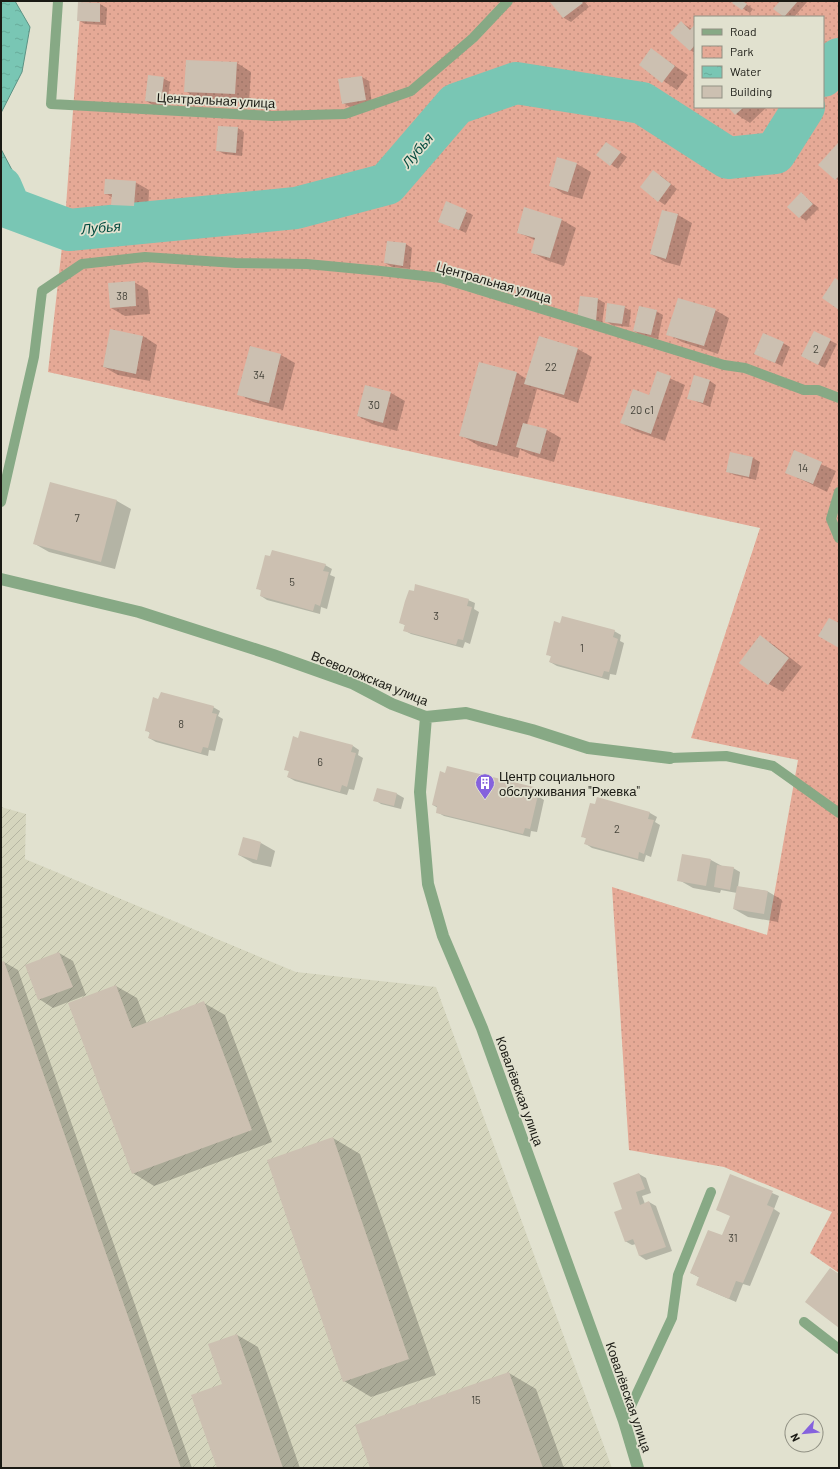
<svg xmlns="http://www.w3.org/2000/svg" width="840" height="1469" viewBox="0 0 840 1469" font-family="Barlow,sans-serif">
<style>
.industrial{fill:url(#industrial-furrows)}
.park{fill:url(#park-dots);fill-rule:evenodd}
.water{fill:url(#water-ripples);stroke:#5c9284}
.shadow{fill:#0003}
.lines{fill:none;stroke-linecap:round;stroke-linejoin:round}
.river{stroke:#79c6b4;stroke-width:42}
.building{fill:#ccc0b1}
.lane{stroke:#87a985;stroke-width:10}
.street{stroke:#87a985;stroke-width:12}
.labels{text-anchor:middle;dominant-baseline:central;stroke-width:3.5;stroke-linejoin:round;paint-order:stroke}
.number-label{font-size:11px;fill:#46443b}
.street-label{font-size:13px;fill:#1a1a14;stroke:#e1e1cf}
.poi-label{font-size:13px;fill:#1a1a14;stroke:#e1e1cf;text-anchor:start}
.water-label{font-size:14px;font-style:italic;fill:#044b3f;stroke:#e1e1cf}
</style>
<defs>
<pattern id="industrial-furrows" width="10" height="10" patternUnits="userSpaceOnUse"><rect width="10" height="10" fill="#d5d5bd"/><path d="M-1 1l2-2M0 10L10 0M9 11l2-2" fill="none" stroke="#b6b6a2"/></pattern>
<pattern id="park-dots" width="8" height="8" patternUnits="userSpaceOnUse"><rect width="8" height="8" fill="#e5a996"/><path d="M2 2h.1M6 6h.1" fill="none" stroke="#c49180" stroke-width="1.8" stroke-linecap="round"/></pattern>
<pattern id="water-ripples" width="26" height="14" patternUnits="userSpaceOnUse"><rect width="26" height="14" fill="#79c6b4"/><path d="M2 4q2-2 4 0t4 0M15 11q2-2 4 0t4 0" fill="none" stroke="#68aa9a"/></pattern>
</defs>
<rect width="100%" height="100%" fill="#e1e1cf"/>
<!-- industrial -->
<path class="industrial" d="M1 807 26 814 25 859 296 972 436 987 612 1468H1Z"/>
<!-- park -->
<path class="park" d="M81 1H839V1273L810 1253 832 1212 724 1167 629 1150 612 887 767 935 798 760 691 738 760 528 48 372 65 220ZM695 17H823V107H695Z"/>
<!-- water -->
<path class="water" d="M1 1H15L30 27 22 72 1 113Z
M1 149 23 191 34 208 75 216 134 212 138 233 76 242 31 233 20 227 1 200Z"/>
<!-- shadow -->
<path class="shadow" d="M554 1H584L589 7 571 22 564 18 552 2Z
M735 1H742L753 9 750 13 734 3Z
M781 1H806L807 2 794 17H784L774 9Z
M100 4 107 8 106 25 85 24 78 20Z
M682 23 692 29 695 26V53L690 50Z
M652 50 688 75 677 90 640 65Z
M237 63 251 72 249 102 199 99 185 91Z
M362 77 369 81 372 104 350 107 343 103 339 80Z
M163 78 170 82 167 106 153 105 146 101Z
M729 107H767L750 123 736 114Z
M238 128 244 132 242 156 224 154 217 150Z
M607 143 627 157 618 169 597 155Z
M838 144H839V181L820 165Z
M558 158 577 164 591 172 582 199 564 194 550 185Z
M660 175 677 189 665 205 659 201Z
M135 182 149 190 148 214 127 212 112 204 113 198 105 193Z
M801 194 819 208 806 221 788 207Z
M447 203 473 215 466 233 439 221Z
M525 209 562 220 576 228 564 266 546 260 532 252 536 241 518 232Z
M663 211 678 215 692 223 680 266 665 262 651 254Z
M406 244 412 248 410 269 392 267 385 263Z
M134 282 148 290 150 314 125 316 111 308Z
M581 297 598 299 605 303 602 324 585 322Z
M624 307 631 311 629 327 612 325 606 321Z
M715 310 729 318 718 354 682 342 668 334Z
M656 311 663 315 658 339 641 335 634 331Z
M814 332 837 344 825 368 809 360Z
M143 336 157 345 150 381 118 375 104 367Z
M539 337 578 349 592 357 578 403 537 389 527 425 547 430 561 438 554 462 531 455 520 449 518 458 481 447 460 435 480 363 517 373 527 379Z
M783 343 790 347 782 366 762 357Z
M251 347 281 355 295 363 283 410 253 402 239 394Z
M658 373 685 385 665 441 635 431 621 422 650 396Z
M710 381 716 385 710 407 688 398Z
M366 386 391 393 405 401 397 431 372 424 358 416Z
M794 452 836 471 827 492 786 472Z
M731 453 753 458 760 462 756 480 734 475 727 471Z
M50 484 117 501 131 509 115 569 49 552 35 544Z
M271 558 325 565 332 569 330 575 335 577 327 609 321 607 320 614 267 600 261 596 262 591 257 588Z
M468 600 475 603 474 609 479 612 470 644 465 642 463 648 411 634 404 630 405 625 401 623Z
M614 631 621 635 620 641 624 643 616 675 610 674 609 680 557 666 550 662 552 657 547 654Z
M760 637 774 645 802 667 783 692 769 684Z
M159 700 213 707 220 711 218 716 223 719 215 751 209 750 208 756 156 742 149 738 150 733 146 730Z
M353 746 359 750 358 755 363 758 354 790 349 789 347 795 295 781 288 777 290 772 285 769Z
M534 788 540 792 539 797 544 800 537 832 531 831 530 837 444 816 437 812 438 808 433 805Z
M377 789 397 794 404 798 401 809 381 804 375 800Z
M598 799 650 813 657 817 655 822 660 825 651 857 646 855 644 862 592 848 586 844 587 839 582 836Z
M261 843 275 851 271 867 253 863 239 855Z
M711 860 722 866 733 868 740 872 738 887 767 891 782 900 778 922 748 917 734 909 737 893 721 890 720 893 693 888 679 880Z
M59 953 73 961 86 995 53 1008 39 999Z
M4 962 18 970 192 1468H1V963Z
M116 986 137 998 147 1024 204 1003 225 1015 272 1142 154 1186 133 1173Z
M333 1138 360 1154 436 1375 371 1397 344 1381Z
M639 1174 646 1178 651 1193 642 1196 645 1204 649 1202 656 1206 672 1251 646 1260 640 1256 636 1244 632 1245 625 1241 624 1210Z
M731 1175 779 1196 774 1209 780 1213 750 1286 743 1284 736 1302 697 1285 700 1278 691 1273 722 1237 731 1216Z
M237 1335 258 1347 300 1468H218L224 1385Z
M509 1373 536 1389 564 1468H371Z"/>
<g class="lines">
<!-- river -->
<path class="river" d="M823 76 831 64 839 59
M1 187 10 208 69 230 296 208 387 184 456 104 516 83 642 103 728 158 775 153 804 107"/>
</g>
<!-- building -->
<path class="building" d="M552 1H581L583 3 563 18 550 2Z
M734 1H742L747 4 742 10 732 3Z
M780 1H798L784 17 773 9Z
M78 2 100 3V22L77 21Z
M681 21 690 30 695 24V45L690 51 670 33Z
M651 48 675 66 662 83 639 65Z
M186 60 237 62 235 94 184 92Z
M148 75 164 77 161 103 145 101Z
M362 76 366 100 342 104 338 79Z
M728 107H744L735 115Z
M218 126 238 127 236 153 216 151Z
M606 142 621 152 610 166 596 155Z
M838 143 839 176 835 180 818 165Z
M557 157 577 163 568 192 549 186Z
M653 170 671 184 658 202 640 187Z
M105 179 136 181 134 206 111 205 112 194H104Z
M801 192 813 204 799 218 787 207Z
M446 201 467 210 459 230 438 222Z
M524 207 562 219 550 258 531 253 535 238 517 233Z
M662 210 678 214 666 259 650 254Z
M387 241 406 243 403 266 384 263Z
M835 278 839 281V310L822 298Z
M135 281 136 306 110 308 108 283Z
M580 296 598 298 596 321 577 318Z
M678 298 716 309 704 346 666 335Z
M607 303 625 306 622 324 605 322Z
M639 306 657 310 651 335 633 331Z
M110 329 143 336 136 374 103 367Z
M814 331 831 339 818 365 801 356Z
M763 333 784 342 775 363 754 354Z
M539 336 578 348 564 395 524 384Z
M250 346 281 354 269 403 237 395Z
M479 362 517 372 497 446 459 436Z
M657 371 671 376 651 434 620 423 633 389 649 395Z
M694 375 710 380 703 403 687 399Z
M365 385 391 392 383 423 357 416Z
M523 423 547 429 540 454 516 447Z
M794 450 822 462 813 484 785 473Z
M730 452 753 457 749 477 726 472Z
M50 482 117 500 101 562 33 544Z
M272 550 326 564 323 571 329 572 320 606 315 604 313 611 260 596 261 590 256 589 262 567 265 555 270 556Z
M415 584 469 599 467 606 472 607 463 640 458 639 456 645 403 631 405 625 399 623 405 601 409 590 414 591Z
M562 616 615 630 613 637 618 639 609 672 604 671 602 677 549 662 551 656 546 655 554 621 560 623Z
M829 618 839 623V648L818 636Z
M760 635 789 658 768 685 739 663Z
M161 692 214 706 212 713 217 714 208 748 203 747 201 753 148 738 150 732 145 731 153 697 158 699Z
M300 731 353 745 351 752 356 753 347 787 342 785 340 792 287 777 289 771 284 770 290 748 293 736 298 738Z
M447 766 534 787 532 794 538 795 530 829 525 828 523 834 436 813 437 806 432 805 440 771 445 773Z
M377 788 397 793 394 806 373 801Z
M597 797 650 812 648 819 654 820 644 854 639 852 638 859 584 844 586 838 581 837 590 803 595 804Z
M243 837 261 842 257 860 238 855Z
M682 854 711 859 706 886 677 881Z
M717 865 734 867 730 890 714 887Z
M737 886 768 891 764 914 733 909Z
M59 952 73 987 38 1000 25 965Z
M4 961 181 1468H1V962Z
M116 985 132 1028 204 1001 252 1130 132 1174 68 1003Z
M333 1137 409 1359 343 1382 267 1160Z
M639 1173 645 1189 636 1192 640 1205 649 1201 666 1247 639 1256 633 1239 625 1242 614 1212 622 1209 613 1183Z
M730 1174 773 1191 767 1205 774 1208 743 1283 736 1281 729 1299 696 1285 699 1277 690 1273 708 1230 722 1235 730 1216 716 1210Z
M830 1268 839 1274V1328L805 1302Z
M237 1334 283 1468H217L191 1395 222 1384 208 1344Z
M509 1372 543 1468H370L355 1425Z"/>
<g class="lines">
<!-- lane -->
<path class="lane" d="M58 1 51 104 272 116 345 114 411 91 473 38 508 1
M839 492 831 519 839 538
M1 502 34 357 42 291 82 264 145 257 236 263 307 264 381 271 441 278 724 365 745 368 804 390H818L839 398
M670 758 726 756 773 766 839 813
M804 1322 839 1349
M624 1421 672 1318 678 1275 711 1192"/>
<!-- street -->
<path class="street" d="M1 579 139 612 273 655 352 683 392 704 426 717 466 713 532 730 588 748 670 758
M426 717 420 792 428 884 443 936 482 1028 624 1421 638 1468"/>
</g>
<!-- icons -->
<defs>
<symbol id="building-pin" viewBox="-11 -11 22 30"><path d="M0 17L-7.5 6A9.5 9.5 0 1 1 7.5 6Z" fill="#8562dd" stroke="#e1e1cf"/><path d="M-4-6H4V6H1V3H-1V6H-4ZM-2.5-4.3h1.7v1.8h-1.7ZM.8-4.3h1.7v1.8H.8ZM-2.5-1h1.7V.8h-1.7ZM.8-1h1.7V.8H.8Z" fill="#fff"/></symbol>
</defs>
<g fill-rule="evenodd">
<use href="#building-pin" x="474" y="772" width="22" height="30"/>
</g>
<g class="labels">
<!-- number labels -->
<g class="number-label">
<text x="122" y="295">38</text>
<text x="816" y="348">2</text>
<text x="551" y="366">22</text>
<text x="259" y="374">34</text>
<text x="374" y="404">30</text>
<text x="642" y="409">20 с1</text>
<text x="803" y="467">14</text>
<text x="77" y="517">7</text>
<text x="292" y="581">5</text>
<text x="436" y="615">3</text>
<text x="582" y="647">1</text>
<text x="181" y="723">8</text>
<text x="320" y="761">6</text>
<text x="617" y="828">2</text>
<text x="733" y="1237">31</text>
<text x="476" y="1399">15</text>
</g>
<!-- street labels -->
<g class="street-label">
<text transform="translate(216 100) rotate(3)">Центральная улица</text>
<text transform="translate(494 282) rotate(16)">Центральная улица</text>
<text transform="translate(370 678) rotate(22)">Всеволожская улица</text>
<text transform="translate(520 1091) rotate(70)">Ковалёвская улица</text>
<text transform="translate(629 1397) rotate(71)">Ковалёвская улица</text>
</g>
<!-- poi labels -->
<g class="poi-label">
<text x="499" y="776">Центр социального<tspan x="499" dy="15">обслуживания "Ржевка"</tspan></text>
</g>
<!-- water labels -->
<g class="water-label">
<text transform="translate(417 150) rotate(-50)">Лубья</text>
<text transform="translate(101 227) rotate(-5)">Лубья</text>
</g>
</g>
<!-- border -->
<rect width="840" height="1469" fill="none" stroke="#1a1a14" stroke-width="4"/>
<!-- legend -->
<rect x="694" y="16" width="130" height="92" fill="#e1e1cf" stroke="#919184"/>
<rect x="702" y="29" width="20" height="6" fill="#87a985" stroke="#919184"/>
<text x="730" y="36" font-size="12" fill="#1a1a14">Road</text>
<rect x="702" y="46" width="20" height="12" fill="url(#park-dots)" stroke="#919184"/>
<text x="730" y="56" font-size="12" fill="#1a1a14">Park</text>
<rect x="702" y="66" width="20" height="12" fill="url(#water-ripples)" stroke="#919184"/>
<text x="730" y="76" font-size="12" fill="#1a1a14">Water</text>
<rect x="702" y="86" width="20" height="12" fill="#ccc0b1" stroke="#919184"/>
<text x="730" y="96" font-size="12" fill="#1a1a14">Building</text>
<!-- north arrow -->
<g transform="translate(804 1433) rotate(243)"><circle r="19" fill="#e1e1cf" stroke="#919184"/>
<path d="M0-3L7 15L0 10L-7 15Z" fill="#8562dd"/>
<text y="-6" font-size="11" font-weight="bold" text-anchor="middle" fill="#1a1a14">N</text>
</g>
</svg>
